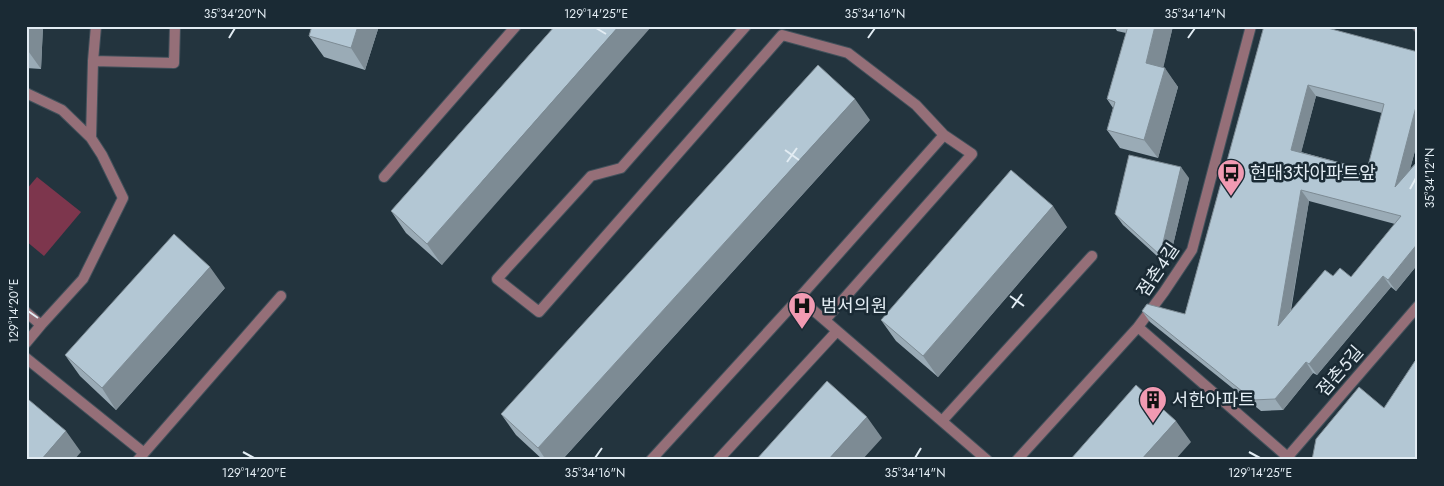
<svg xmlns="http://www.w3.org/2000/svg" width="1444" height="486" viewBox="0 0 1444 486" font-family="Jost,'Noto Sans KR',sans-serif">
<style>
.green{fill:#7d364d}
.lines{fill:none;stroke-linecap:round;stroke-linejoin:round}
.service-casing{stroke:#42515b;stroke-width:12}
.minor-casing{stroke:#42515b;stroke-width:12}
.service{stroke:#956f78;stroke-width:10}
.minor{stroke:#956f78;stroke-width:10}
.wall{fill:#9aabb6;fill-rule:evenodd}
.shaded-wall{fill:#7d8b94}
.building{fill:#b3c7d4;stroke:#7d8b94;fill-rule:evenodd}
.ticks{fill:none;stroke:#e2ecf3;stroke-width:2}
.labels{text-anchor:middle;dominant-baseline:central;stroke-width:5;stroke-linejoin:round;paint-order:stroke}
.poi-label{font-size:18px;fill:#e2ecf3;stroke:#1a2a34;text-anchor:start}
.street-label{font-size:18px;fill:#e2ecf3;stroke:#1a2a34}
.neatline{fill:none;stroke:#e2ecf3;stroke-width:2}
.ticks-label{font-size:12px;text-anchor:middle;fill:#e2ecf3}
</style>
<rect width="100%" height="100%" fill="#23343e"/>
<!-- green -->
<path class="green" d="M37 177 81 212 44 256 26 241V190Z"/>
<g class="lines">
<defs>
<path id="service" d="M746 26 621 168 591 176 497 279 539 312 782 35 848 53 916 105 944 135 799 298 987 460
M93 61 174 63 175 26
M26 93 62 110 91 138 102 155 123 198 83 279 41 325 26 343
M91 138 93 61 96 26
M384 177 516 26
M26 312 41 325
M825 320 972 154 944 135
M26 358 144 453 138 460
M942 421 1092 256
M144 453 281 296
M651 460 799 298
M718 460 837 331"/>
<path id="minor" d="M1417 26 1418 27
M1138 327 1291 460
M1017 460 1138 327 1164 292 1192 250 1251 26
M1285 460 1418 306"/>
</defs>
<!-- service casing -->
<use href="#service" class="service-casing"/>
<!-- minor casing -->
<use href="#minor" class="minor-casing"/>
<!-- service -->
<use href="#service" class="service"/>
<!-- minor -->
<use href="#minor" class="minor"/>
</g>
<!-- wall -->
<path class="wall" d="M26 26H43L41 69 26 68Z
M312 26H379L365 70 324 57 309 36Z
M555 26 442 265 406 233 391 211Z
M1114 26H1173L1163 67 1178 87 1158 158 1120 148 1107 130 1113 108 1107 99 1126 33 1117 31Z
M1264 27 1418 52V140L1410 169 1418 161V264L1396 291 1391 287 1317 375 1313 373 1283 410 1261 411 1150 322 1142 311 1185 314ZM1316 96 1382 113 1367 170 1301 152ZM1309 201 1395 224 1351 277 1333 276 1291 311Z
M870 120 562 460H543L516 435 501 414Z
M1189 178 1168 266 1123 225 1115 214Z
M1067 227 938 377 896 341 881 320Z
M225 288 116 410 80 376 65 355Z"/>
<!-- shaded-wall -->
<path class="shaded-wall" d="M27 26H43L41 69 26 48Z
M358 26H379L365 70 351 48Z
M619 26H652L442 265 427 244Z
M1155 26H1173L1160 82 1146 63Z
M1165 68 1178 87 1158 158 1144 140Z
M1308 85 1316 96 1299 161 1291 150Z
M855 99 870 120 562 460H546L538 448Z
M1418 99V140L1402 198 1395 187Z
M1181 167 1189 178 1168 266 1160 255Z
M1301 190 1309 201 1286 337 1278 326Z
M1053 206 1067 227 938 377 923 356Z
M1418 243V264L1396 291 1388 280Z
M210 267 225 288 116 410 102 388Z
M1383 276 1391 287 1317 375 1309 364Z
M1306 362 1313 373 1283 410 1275 399Z
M867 417 882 438 862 460H828Z
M1176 421 1191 442 1175 460H1141Z
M66 431 81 452 74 460H41Z"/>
<!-- building -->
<path class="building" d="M312 26H358L351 48 309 36Z
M555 26H619L427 244 391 211Z
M1128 26H1155L1146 63 1165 68 1144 140 1107 130 1115 102 1107 99Z
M1264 26H1320L1418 52V99L1395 187 1418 161V243L1388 280 1383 276 1309 364 1306 362 1275 399 1253 400 1142 311 1147 304 1185 314ZM1308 85 1384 104 1367 170 1291 150ZM1301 190 1401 216 1351 277 1340 268 1333 276 1325 270 1278 326Z
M818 65 855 99 538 448 501 414Z
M1129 155 1181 167 1160 255 1115 214Z
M1011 170 1053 206 923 356 881 320Z
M174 234 210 267 102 388 65 355Z
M1415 361 1418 363V460H1312L1316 439 1359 387 1384 408Z
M827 381 867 417 828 460H756Z
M1136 385 1176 421 1141 460H1070Z
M29 400 66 431 41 460H26V403Z"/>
<!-- ticks -->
<path class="ticks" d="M596 28 606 34M229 38 235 28M868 38 875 28M1188 38 1195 28M785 150 799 160M787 162 797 148M1410 189 1416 178M1010 296 1024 306M1012 308 1022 294M28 311 38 318M243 452 254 458M1249 452 1260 458M595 458 602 448M915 458 921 448"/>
<!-- icons -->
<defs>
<symbol id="bus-pin" viewBox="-11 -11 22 30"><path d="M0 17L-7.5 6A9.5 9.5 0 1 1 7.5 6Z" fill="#f19ab2" stroke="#1a2a34"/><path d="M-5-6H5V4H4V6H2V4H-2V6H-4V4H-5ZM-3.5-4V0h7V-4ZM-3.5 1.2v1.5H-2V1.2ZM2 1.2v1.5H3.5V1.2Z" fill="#111"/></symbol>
<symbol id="hospital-pin" viewBox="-11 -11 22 30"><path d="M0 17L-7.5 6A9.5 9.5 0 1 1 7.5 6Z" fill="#f19ab2" stroke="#1a2a34"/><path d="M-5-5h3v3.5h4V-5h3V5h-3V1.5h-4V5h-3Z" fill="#111"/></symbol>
<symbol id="building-pin" viewBox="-11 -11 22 30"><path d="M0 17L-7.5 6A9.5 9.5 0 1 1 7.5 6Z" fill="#f19ab2" stroke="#1a2a34"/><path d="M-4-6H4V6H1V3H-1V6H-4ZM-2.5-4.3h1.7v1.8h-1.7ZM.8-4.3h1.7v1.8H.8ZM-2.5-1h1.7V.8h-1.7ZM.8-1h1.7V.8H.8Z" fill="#111"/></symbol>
</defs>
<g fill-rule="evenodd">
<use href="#bus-pin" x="1215" y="157" width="32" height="43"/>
<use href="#hospital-pin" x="786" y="290" width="32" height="43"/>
<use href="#building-pin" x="1137" y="384" width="32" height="43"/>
</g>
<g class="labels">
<!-- poi labels -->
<g class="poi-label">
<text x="1250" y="173">현대3차아파트앞</text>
<text x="821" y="306">범서의원</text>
<text x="1172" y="400">서한아파트</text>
</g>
<!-- street labels -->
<g class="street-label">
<text transform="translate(1158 270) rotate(-56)">점촌4길</text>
<text transform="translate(1340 371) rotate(-49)">점촌5길</text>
</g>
</g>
<!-- border -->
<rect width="1444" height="486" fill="none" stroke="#1a2a34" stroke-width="55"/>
<rect x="28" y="28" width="1388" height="430" class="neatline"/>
<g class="ticks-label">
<text x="235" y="18">35°34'20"N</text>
<text x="596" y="18">129°14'25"E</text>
<text x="875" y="18">35°34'16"N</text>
<text x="1195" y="18">35°34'14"N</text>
<text transform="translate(1430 178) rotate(-90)" y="4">35°34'12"N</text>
<text transform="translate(14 311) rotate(-90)" y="4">129°14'20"E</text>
<text x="254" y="477">129°14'20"E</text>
<text x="595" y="477">35°34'16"N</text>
<text x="915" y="477">35°34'14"N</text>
<text x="1260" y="477">129°14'25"E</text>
</g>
</svg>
